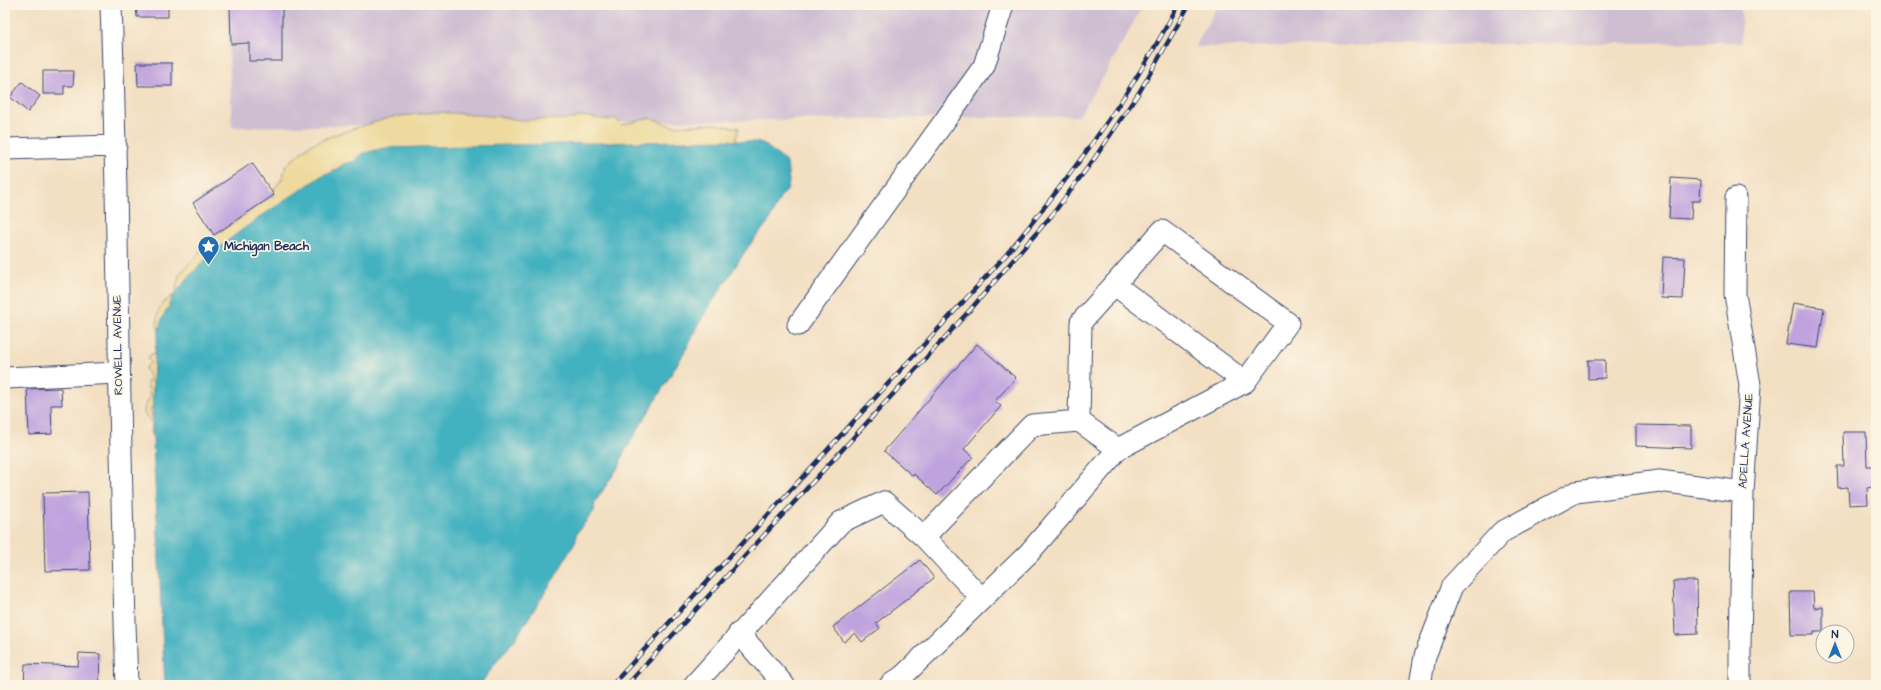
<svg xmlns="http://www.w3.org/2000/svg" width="1881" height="690" viewBox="0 0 1881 690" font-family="'Architects Daughter',sans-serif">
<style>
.industrial{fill:#cdbed2}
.sand{fill:#eeda9e;stroke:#84847e}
.water{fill:#43b1c0;stroke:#2f708f}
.building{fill:#bfa3de}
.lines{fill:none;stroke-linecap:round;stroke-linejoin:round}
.minor-casing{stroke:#3b496d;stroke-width:23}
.minor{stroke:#fff;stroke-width:21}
.rail-casing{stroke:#1b2f5e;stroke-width:4.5}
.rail{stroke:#fcf5e5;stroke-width:3;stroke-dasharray:9;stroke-linecap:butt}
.labels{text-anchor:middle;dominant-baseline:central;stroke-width:3.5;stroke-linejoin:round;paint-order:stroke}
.poi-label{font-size:12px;font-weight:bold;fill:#1b2f5e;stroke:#fcf5e5;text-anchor:start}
.street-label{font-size:12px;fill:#1b2f5e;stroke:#fcf5e5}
</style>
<rect width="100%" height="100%" fill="#fcf5e5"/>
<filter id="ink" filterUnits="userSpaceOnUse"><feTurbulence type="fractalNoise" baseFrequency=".025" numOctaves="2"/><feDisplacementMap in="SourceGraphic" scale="8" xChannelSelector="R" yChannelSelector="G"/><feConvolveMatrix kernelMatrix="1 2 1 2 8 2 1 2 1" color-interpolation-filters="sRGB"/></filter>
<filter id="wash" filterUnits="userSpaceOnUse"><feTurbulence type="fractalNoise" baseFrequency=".012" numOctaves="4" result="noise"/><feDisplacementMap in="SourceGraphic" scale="16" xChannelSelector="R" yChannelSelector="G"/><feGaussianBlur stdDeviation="0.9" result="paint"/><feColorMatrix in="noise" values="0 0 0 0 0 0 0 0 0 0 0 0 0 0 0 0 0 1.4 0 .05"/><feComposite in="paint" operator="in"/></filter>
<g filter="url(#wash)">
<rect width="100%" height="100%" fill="#f3dfc2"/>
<!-- industrial -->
<path class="industrial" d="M227 5H1143L1105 74 1079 116 232 127Z
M1218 5H1741L1742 42 1195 47Z"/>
<!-- sand -->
<path class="sand" d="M437 112 504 117 519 120 573 119 582 116 607 120 615 118 622 125 650 118 672 126 714 124 739 128 733 149 156 399 150 411 159 434 155 435 151 434 152 424 144 413 145 406 150 397 147 382 151 379 145 368 151 362 148 359 150 355 161 350 165 336 157 327C157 309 160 304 175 294L179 275 214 236 274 195 273 191 283 177 286 165 310 145 336 134 392 117Z"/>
<!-- water -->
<path class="water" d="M725 140 763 143 787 163 789 182 787 191 781 196 769 221 748 247 697 326 688 346 622 456 620 465 595 502 594 511 576 534V540L555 577 515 639 494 665 480 685H165C162 635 160 584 158 534 156 490 142 335 169 307 169 299 175 295 179 289 215 241 276 208 324 174L331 173 344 164 353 162 361 154 384 148Z"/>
<g id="blocks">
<!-- building -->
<path class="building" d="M136 5H168V17H137Z
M230 5H282V61H249V43L231 44Z
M137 63H172V86H138Z
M43 71H74L73 86H64V94H43Z
M22 82 40 96 28 112 10 97Z
M252 163 274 195 214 235 193 203Z
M1671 178 1701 180 1700 201H1692L1691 219 1669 218Z
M1663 257 1685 258 1683 299 1661 298Z
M1793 303 1824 308 1818 348 1786 344Z
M977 344 1016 378 995 401 1001 406 964 449 973 457 937 495 914 474 913 476 884 451Z
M1588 360H1605V378L1588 379Z
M61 388 62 405H51L52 434 29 435 27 389Z
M1636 425 1691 426V448L1636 446Z
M1843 432H1866L1867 466H1873V487L1867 488 1868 504 1849 505 1848 487 1838 488 1837 466H1844Z
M88 492 90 570 45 571 43 493Z
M920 560 934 578 876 623 880 628 862 642 855 633 844 642 833 627Z
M1673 581H1697L1698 634 1675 635Z
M1790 592H1813L1814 608 1823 607V632H1814V635H1791Z
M79 653 100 654 99 685H24L25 664 78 666Z"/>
</g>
</g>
<g filter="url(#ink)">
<use href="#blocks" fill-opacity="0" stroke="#3b496d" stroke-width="1"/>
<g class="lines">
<defs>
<path id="minor" d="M111 5C119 232 119 458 127 685
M5 149 116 146
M1736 198 1735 294 1750 385 1743 492 1740 647V685
M798 325 984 66 1003 5
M5 378 119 373
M1079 421 1081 322 1162 231 1288 323 1245 382 1115 285
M1118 449 1245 382
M924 537 982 599
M739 633 784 685
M694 685 841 522 884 502 924 537 1032 425 1079 421 1118 449 1029 553 904 675 890 685
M1420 685 1425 656 1452 586 1502 532 1576 492 1659 481 1743 492"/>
</defs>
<!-- minor casing -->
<use href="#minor" class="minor-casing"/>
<!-- minor -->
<use href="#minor" class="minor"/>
<defs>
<path id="rail" d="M612 685 1006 255C1070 177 1131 95 1178 5
M627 685 970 310 1052 215 1094 159 1140 91 1189 5"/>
</defs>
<!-- rail casing -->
<use href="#rail" class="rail-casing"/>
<!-- rail -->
<use href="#rail" class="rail"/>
</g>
</g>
<!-- icons -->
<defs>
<symbol id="sight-pin" viewBox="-11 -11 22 30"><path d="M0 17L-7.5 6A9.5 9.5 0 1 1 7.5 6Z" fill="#1f6fb2" stroke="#fcf5e5"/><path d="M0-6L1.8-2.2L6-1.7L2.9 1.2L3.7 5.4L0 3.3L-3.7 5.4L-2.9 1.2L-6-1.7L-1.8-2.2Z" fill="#fff"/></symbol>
</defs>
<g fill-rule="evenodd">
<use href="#sight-pin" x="196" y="234" width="25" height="34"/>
</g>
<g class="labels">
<!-- poi labels -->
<g class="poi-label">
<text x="224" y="246">Michigan Beach</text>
</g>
<!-- street labels -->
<g class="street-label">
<text transform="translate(118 345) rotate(-91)">ROWELL AVENUE</text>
<text transform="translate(1746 441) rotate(-86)">ADELLA AVENUE</text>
</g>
</g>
<!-- margin -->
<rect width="1881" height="690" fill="none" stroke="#fcf5e5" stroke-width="20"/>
<!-- north arrow -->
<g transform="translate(1835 644)"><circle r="19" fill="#fcf5e5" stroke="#a2a6af"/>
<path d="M0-3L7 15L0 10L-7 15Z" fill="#1f6fb2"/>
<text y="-6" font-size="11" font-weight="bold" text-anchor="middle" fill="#1b2f5e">N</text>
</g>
</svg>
